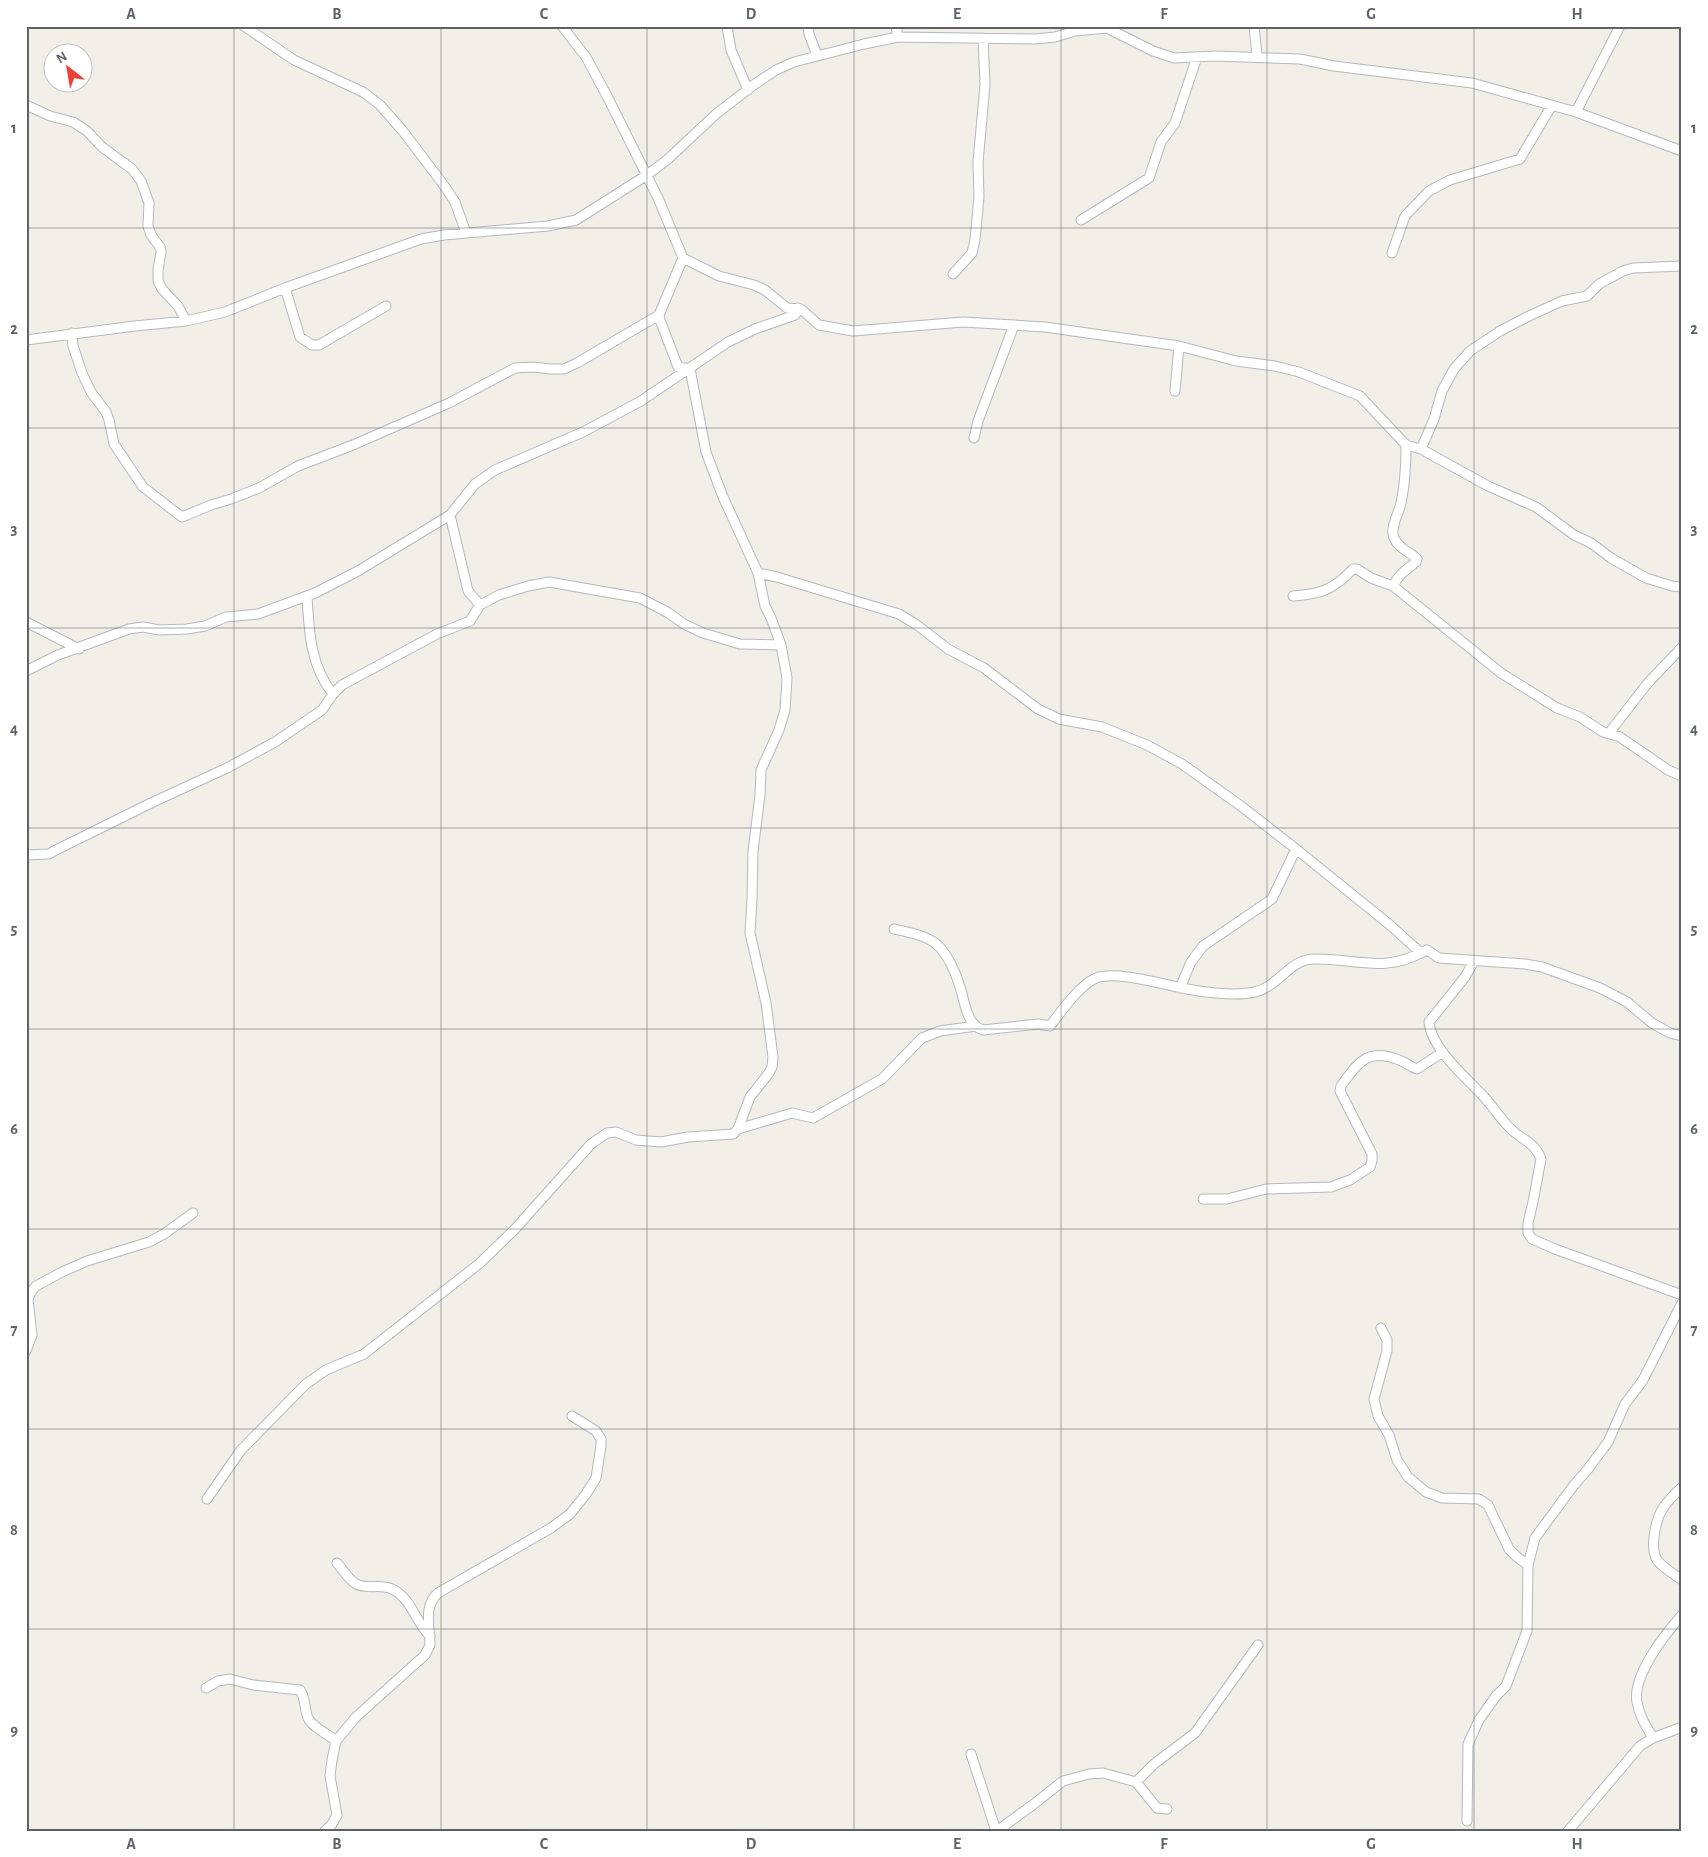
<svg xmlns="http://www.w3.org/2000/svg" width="1708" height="1857" viewBox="0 0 1708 1857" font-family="'Alegreya Sans',sans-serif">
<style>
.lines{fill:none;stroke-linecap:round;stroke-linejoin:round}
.minor-casing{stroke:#b5b8bc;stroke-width:11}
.minor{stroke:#fff;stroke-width:9}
.grid{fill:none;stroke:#5f6368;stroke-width:1;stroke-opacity:0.55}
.neatline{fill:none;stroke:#5f6368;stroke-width:2}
.grid-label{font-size:16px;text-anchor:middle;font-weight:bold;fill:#5f6368}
</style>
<rect width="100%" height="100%" fill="#f1efe8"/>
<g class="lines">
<defs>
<path id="minor" d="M244 26 294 60 363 92 380 105 402 130 443 184 455 202 466 233
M727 26 731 50 748 90
M808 26 809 34 817 55
M896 26 898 37
M1254 26 1257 56
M26 105 50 116 73 122 87 131 102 147 132 169 141 181 149 203 148 226 151 235 160 247 161 252 158 270V281L162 289 178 306 186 321
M1576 112 1620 26
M1081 220 1149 178 1161 142 1175 123 1197 57
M1392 253 1405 216 1429 191 1450 180 1520 159 1552 105
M683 258 719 276 754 285 765 290 787 308 801 309 819 325 853 331 963 322 1045 327 1179 346 1236 361 1275 366 1299 372 1360 396 1406 445 1421 449 1488 486 1536 507 1574 535 1591 543 1611 558 1646 578 1672 586 1682 587
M953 274 972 253 975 240 979 197 978 162 985 85 983 38
M285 288 300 337 312 345H319L386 306
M72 333 73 346 82 373 91 392 106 412 109 420 114 444 143 487 182 517 211 505 231 499 259 488 298 466 353 445 449 403 515 368 533 367 550 369H564L577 363 659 315
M26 340 135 326 186 321 225 312 285 288 421 239 444 235 548 226 576 220 647 175 668 159 716 114 755 84 776 70 794 62 864 44 898 37 1035 39 1055 37 1075 31 1107 28 1153 51 1174 58 1215 56 1300 59 1334 66 1472 83 1576 112 1682 151
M1175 391 1179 346
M974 438 978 421 1014 325
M1421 449 1434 419 1442 391 1454 369 1470 351 1500 331 1529 316 1562 301 1587 296 1599 284 1623 271 1633 268 1682 266
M758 573 777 577 899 614 917 625 948 649 984 668 1038 709 1059 719 1102 727 1147 745 1182 764 1241 806 1296 849 1390 925 1421 953 1427 950
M1393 586C1399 574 1406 570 1416 562L1417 559C1409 551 1399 549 1394 538 1390 529 1397 516 1400 507 1405 487 1406 466 1406 445
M307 596C309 630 310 666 333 694L342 685 437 634 470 621 480 605 468 591 450 515
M1293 596C1321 594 1333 590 1353 569H1357L1371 578 1393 586 1501 673 1557 708 1580 717 1603 732 1620 737 1668 770 1682 776
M480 605 499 595 528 586 549 582 640 598 667 612 684 624 703 633 740 644 781 645
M26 622 79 649
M26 671 58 655 129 629 143 627 159 630 187 629 205 626 226 617 258 614 315 593 358 571 450 515 475 484 495 470 583 432 641 401 728 342 755 329 795 315 798 308
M1609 733 1647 684 1682 647
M26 855 49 854 54 851 151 803 227 768 275 742 322 710 333 694
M894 929C908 932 924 935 935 943 947 952 956 973 960 987 965 1001 966 1025 983 1030L1038 1024 1050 1026C1061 1012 1078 987 1094 979 1113 969 1165 985 1187 989 1206 993 1236 996 1255 992 1278 987 1289 960 1313 959 1354 958 1385 974 1424 951
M1427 950 1439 958 1525 964 1542 967 1600 988 1627 1002 1652 1023 1670 1033 1682 1036
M1474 961 1465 977 1429 1022C1431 1049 1468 1079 1485 1098 1494 1108 1502 1121 1512 1130 1523 1140 1536 1144 1541 1159L1533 1202 1528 1223V1233L1532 1239 1555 1249 1682 1295
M1180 988 1191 962 1203 946 1272 899 1296 849
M738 1129 792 1113 813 1118 882 1079 922 1038 940 1031 976 1026
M1203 1199H1227L1266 1189 1331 1187 1350 1180 1370 1167 1372 1161V1154L1344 1099 1340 1091 1341 1086C1358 1063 1367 1047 1399 1060 1406 1062 1410 1067 1417 1069L1443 1052
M1381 1328 1387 1340V1351L1374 1399 1378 1416 1389 1435 1397 1460 1408 1477 1426 1492 1442 1498 1479 1499 1488 1505 1509 1549 1517 1557 1528 1565
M26 1351 32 1335 28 1299 31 1292 36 1286 62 1272 87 1261 149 1242 164 1234 193 1213
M1682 1487C1664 1504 1657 1512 1654 1537 1653 1545 1653 1553 1657 1560 1663 1568 1674 1574 1682 1580
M207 1499 241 1450 306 1384 326 1370 364 1354 480 1263 515 1229 591 1144 607 1133 616 1132 636 1140 661 1142 688 1137 733 1134 738 1129 750 1097 769 1073 772 1067 773 1057 766 1003 750 933 752 899 753 851 760 795 761 770 779 730 785 710 787 678 781 645 771 618 765 606 758 573 723 497 706 452 690 369 678 367 660 320 659 315 683 258 658 198 607 96 586 57 562 26
M337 1563C343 1570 348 1579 356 1584 368 1590 382 1583 394 1590 412 1600 416 1623 430 1636
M206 1688 218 1681 230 1679 253 1685 300 1690C306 1698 304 1709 308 1718 312 1727 328 1734 336 1741
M1653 1738C1646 1726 1639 1715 1637 1702 1632 1676 1665 1634 1682 1615
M971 1754 996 1831
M1136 1782 1154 1764 1195 1733 1258 1645
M1467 1821 1468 1744 1479 1720 1496 1696 1506 1686 1527 1631 1528 1565 1535 1538 1574 1485 1588 1469 1608 1442 1625 1404 1643 1380 1682 1303
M325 1831 332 1824 337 1815 330 1776 332 1760 336 1741 356 1717 425 1655 430 1645C430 1627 423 1606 438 1593L551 1528 570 1514 586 1494 596 1478 601 1446V1439L596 1431 572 1416
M997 1831 1034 1804 1063 1781 1089 1774 1103 1773 1136 1782 1157 1808 1167 1809
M1568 1831 1640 1746 1653 1738 1682 1727"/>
</defs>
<!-- minor casing -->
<use href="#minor" class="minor-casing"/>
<!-- minor -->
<use href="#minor" class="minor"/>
</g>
<!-- grid -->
<path class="grid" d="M234 26V1831M441 26V1831M647 26V1831M854 26V1831M1061 26V1831M1267 26V1831M1474 26V1831M26 228H1682M26 428H1682M26 628H1682M26 828H1682M26 1029H1682M26 1229H1682M26 1429H1682M26 1629H1682"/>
<!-- border -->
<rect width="1708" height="1857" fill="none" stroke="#ffffff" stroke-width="55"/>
<!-- north arrow -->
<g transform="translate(68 68) rotate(329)"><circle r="24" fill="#ffffff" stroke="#bfc1c3"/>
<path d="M0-4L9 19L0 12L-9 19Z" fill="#ea4335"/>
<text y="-8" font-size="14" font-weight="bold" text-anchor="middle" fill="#5f6368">N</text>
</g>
<rect x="28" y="28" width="1652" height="1802" class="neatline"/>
<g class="grid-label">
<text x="131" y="19">A</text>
<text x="337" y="19">B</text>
<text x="544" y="19">C</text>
<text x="751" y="19">D</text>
<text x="957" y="19">E</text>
<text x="1164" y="19">F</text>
<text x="1371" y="19">G</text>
<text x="1577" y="19">H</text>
<text x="14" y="133">1</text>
<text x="1694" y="133">1</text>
<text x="14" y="334">2</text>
<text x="1694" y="334">2</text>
<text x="14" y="534">3</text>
<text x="1694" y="534">3</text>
<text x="14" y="734">4</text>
<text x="1694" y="734">4</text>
<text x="14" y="934">5</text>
<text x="1694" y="934">5</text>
<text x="14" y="1134">6</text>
<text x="1694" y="1134">6</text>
<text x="14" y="1335">7</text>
<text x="1694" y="1335">7</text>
<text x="14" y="1535">8</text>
<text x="1694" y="1535">8</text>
<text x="14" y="1735">9</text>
<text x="1694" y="1735">9</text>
<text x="131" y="1849">A</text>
<text x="337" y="1849">B</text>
<text x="544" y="1849">C</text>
<text x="751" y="1849">D</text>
<text x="957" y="1849">E</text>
<text x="1164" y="1849">F</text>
<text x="1371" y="1849">G</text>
<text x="1577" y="1849">H</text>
</g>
</svg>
